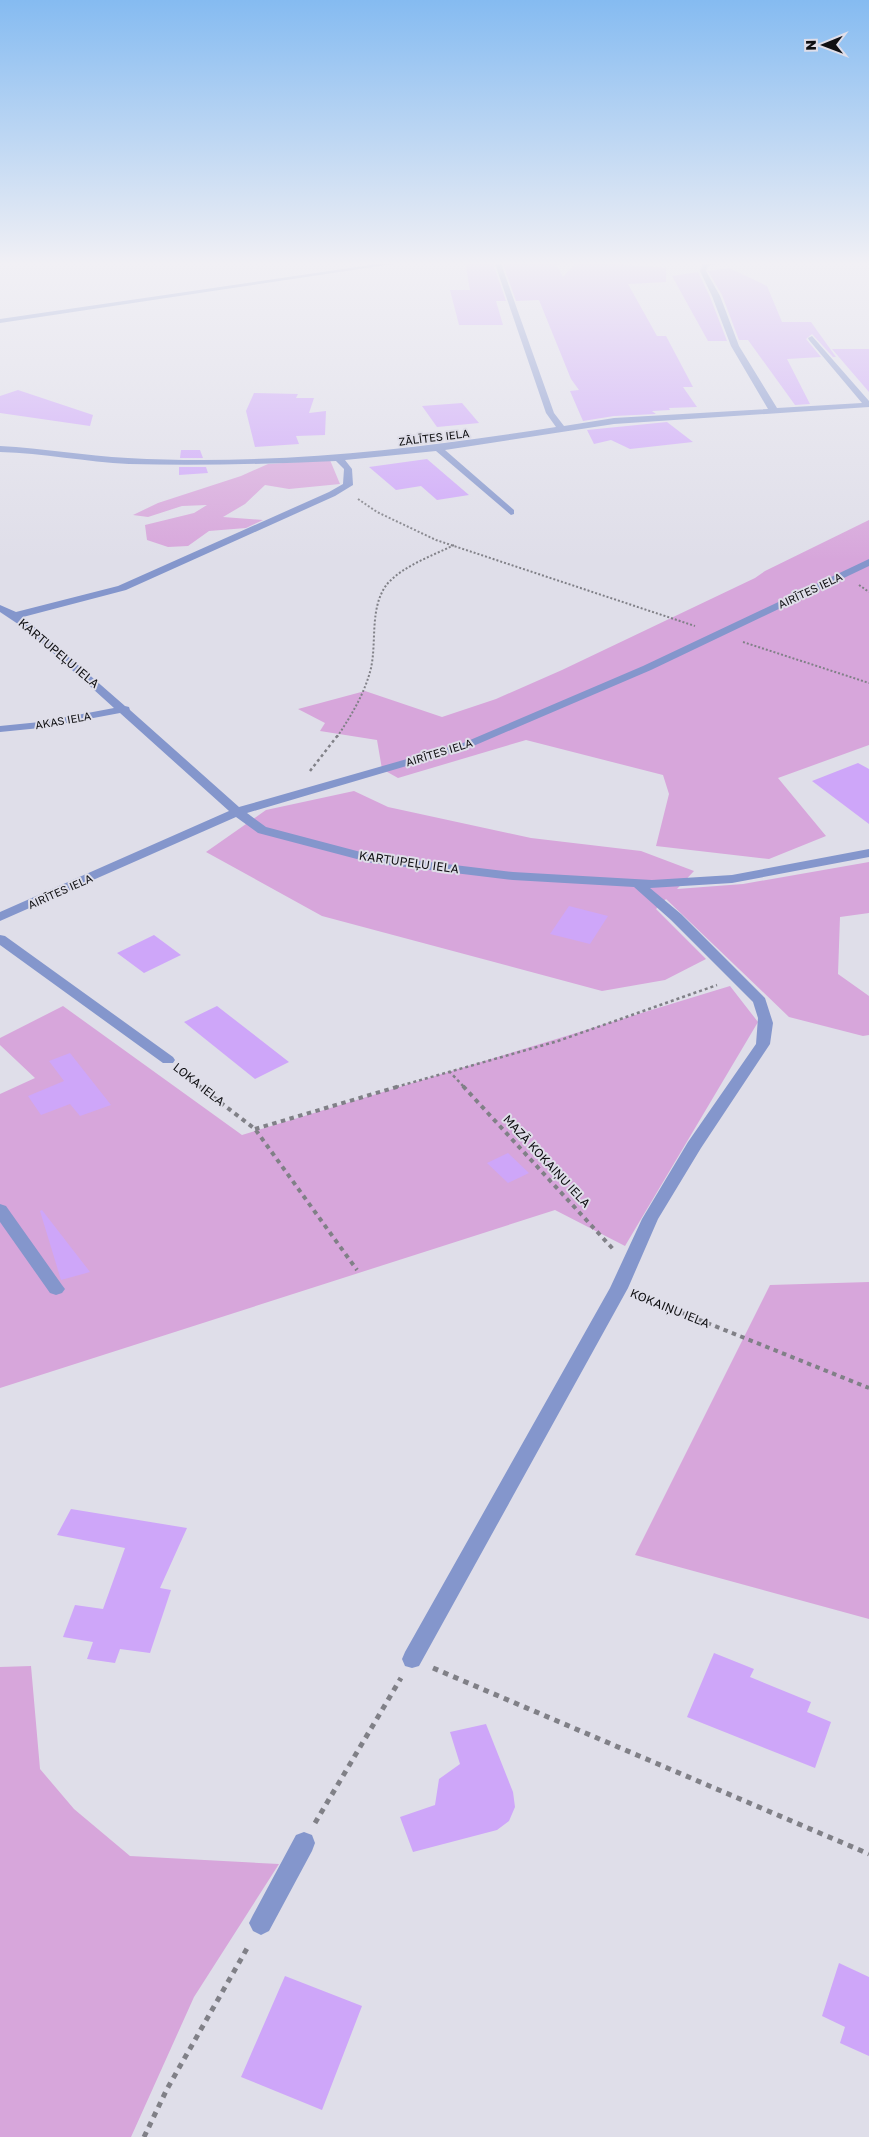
<svg xmlns="http://www.w3.org/2000/svg" width="869" height="2137" viewBox="0 0 869 2137" font-family="'Golos Text',sans-serif">
<style>
.green{fill:#d7a6db}
.building{fill:#cea6f9}
.lines{fill:none;stroke-linecap:round;stroke-linejoin:round}
.path-far3{stroke:#808087;stroke-width:2;stroke-dasharray:2 2;stroke-linecap:butt}
.path-far2{stroke:#808087;stroke-width:2.5;stroke-dasharray:3 3;stroke-linecap:butt}
.path-far1{stroke:#808087;stroke-width:4;stroke-dasharray:4.5 4.5;stroke-linecap:butt}
.path{stroke:#808087;stroke-width:5;stroke-dasharray:5.5 5.5;stroke-linecap:butt}
.street{fill:#8496cc;fill-rule:evenodd}
.labels{text-anchor:middle;dominant-baseline:central;stroke-width:4;stroke-linejoin:round;paint-order:stroke}
.far-street-label{font-size:11px;fill:#101013;stroke:#dfdee9}
.street-label{font-size:12px;fill:#101013;stroke:#dfdee9}
</style>
<rect width="100%" height="100%" fill="#dfdee9"/>
<!-- green -->
<path class="green" d="M330 460 340 484 289 489 265 485 245 504 223 517 263 520 246 528 209 531 188 546 168 547 147 540 145 525 194 513 207 505 182 506 148 517 133 515 158 503 241 476 268 464Z
M869 520V745L778 778 826 836 769 859 656 846 669 794 663 775 526 740 398 778 382 769 377 740 320 731 325 723 298 709 365 691 442 717 496 699 562 670 755 578 765 571Z
M354 791 388 807 531 838 641 851 694 871 677 889 743 884 869 862V913L840 917 838 974 869 996V1035L863 1036 789 1017 666 899 656 909 706 959 665 980 602 991 322 916 206 852 266 810Z
M730 986 758 1022 625 1246 555 1210 0 1388V1094L35 1078 0 1045V1038L63 1006 242 1135Z
M869 1282V1619L635 1555 770 1285Z
M31 1666 40 1769 74 1809 130 1856 279 1864 194 1997 131 2137H0V1667Z"/>
<!-- building -->
<path class="building" d="M465 261H492L506 301H496L503 325H459L450 290H470Z
M502 261H555L563 277 578 261 666 268V282L628 284 657 336H666L693 387H683L697 407 669 408 670 410 652 411 656 414 614 416 583 421 570 391 579 390 571 379 539 300 516 301Z
M729 268 767 286 782 322H811L836 357H833L812 334 806 339 821 357 787 359 810 404 795 405 748 340H739L722 295 708 271Z
M698 272 710 297 727 341H708L672 276Z
M832 349H869V392Z
M18 390 93 415 90 426 0 413V396Z
M254 393 298 394 296 398H314L309 413 326 411 325 435 296 436 299 444 255 447 246 411Z
M462 403 479 423 437 427 422 406Z
M667 422 693 442 630 449 611 440 594 444 587 430Z
M181 450H200L203 458H180Z
M427 459 469 495 437 500 421 486 396 490 369 467Z
M179 467H206L208 473 179 475Z
M858 763 869 769V824L812 781Z
M569 906 608 916 590 944 550 934Z
M154 935 181 955 144 973 117 953Z
M217 1006 289 1062 255 1079 184 1022Z
M70 1053 111 1105 80 1116 70 1104 41 1115 28 1096 64 1081 49 1061Z
M508 1153 529 1173 508 1183 487 1163Z
M42 1210 90 1272 61 1280 40 1211Z
M71 1509 187 1528 160 1588 171 1590 150 1653 120 1649 115 1663 87 1659 93 1642 63 1637 75 1605 103 1609 125 1548 57 1535Z
M714 1653 754 1669 750 1677 811 1702 807 1712 831 1722 815 1768 687 1717Z
M486 1724 513 1792 515 1807 509 1821 497 1830 413 1852 400 1817 435 1805 439 1779 460 1764 450 1732Z
M839 1963 869 1977V2056L840 2043 845 2027 822 2016Z
M285 1976 362 2006 322 2110 241 2077Z"/>
<g class="lines">
<!-- path-far3 -->
<path class="path-far3" d="M358 499 377 512 436 540 695 626
M859 585 869 592
M743 642 869 683
M337 737C351 716 365 693 371 668 377 641 369 606 388 583 405 565 432 556 454 545"/>
<!-- path-far2 -->
<path class="path-far2" d="M310 771 338 735
M449 1071 464 1087
M182 1072 201 1087
M396 1087 558 1041 717 985"/>
<!-- path-far1 -->
<path class="path-far1" d="M199 1086 255 1129 357 1270
M463 1086 613 1249
M255 1129 400 1086
M640 1296 869 1388"/>
<!-- path -->
<path class="path" d="M433 1668 869 1854
M315 1823 401 1678
M144 2137 167 2089 249 1945"/>
<!-- street -->
<path class="street" d="M398 261H413L0 323V319Z
M494 261H500L554 413 564 426 614 418 768 409 731 346 712 296 700 271 703 263 727 261 708 266 706 271 720 296 739 346 777 408 862 403 809 340 808 338 812 336 869 401V407L614 424 445 450 514 510V514L511 515 436 451 345 460 352 469 353 485 335 496 126 590 23 617 125 706 129 707 130 710 239 807 463 743 643 666 869 559V566L651 670 471 747 247 813 266 827 372 855 513 872 652 880 732 875 869 849V857L732 883 650 888 681 914 765 998 773 1023 770 1044 701 1148 658 1219 628 1288 419 1666 412 1668 405 1666 402 1659 405 1652 610 1288 642 1219 688 1142 756 1044 758 1018 753 1002 671 920 634 887 513 880 372 863 258 833 236 817 0 921V912L229 811 120 713 40 728 0 732V726L40 722 114 708 30 632 0 612V605L16 612 118 586 329 492 343 484 344 469 336 461C267 464 198 466 129 464 86 462 43 453 0 452V446C43 448 85 456 128 458 272 466 414 449 556 427L546 413Z
M0 935 5 936 173 1057 175 1060 173 1063H163L0 945Z
M0 1204 6 1206 62 1285 65 1289 62 1293 56 1295 50 1293 0 1222Z
M304 1832 312 1835 315 1843 312 1851 269 1931 261 1935 253 1931 249 1923 253 1915 296 1835Z"/>
</g>
<!-- sky -->
<linearGradient id="sky" x2="0" y2="1"><stop stop-color="#85bbf1"/><stop offset="0.47" stop-color="#f1f0f5"/><stop offset="1" stop-color="#f1f0f5" stop-opacity="0"/></linearGradient>
<rect width="869" height="560" fill="url(#sky)"/>
<g class="labels">
<!-- far-street labels -->
<g class="far-street-label">
<text transform="translate(434 437) rotate(-7)">ZĀLĪTES IELA</text>
<text transform="translate(810 590) rotate(-25)">AIRĪTES IELA</text>
<text transform="translate(63 720) rotate(-10)">AKAS IELA</text>
<text transform="translate(439 752) rotate(-17)">AIRĪTES IELA</text>
<text transform="translate(60 891) rotate(-24)">AIRĪTES IELA</text>
</g>
<!-- street labels -->
<g class="street-label">
<text transform="translate(59 653) rotate(40)">KARTUPEĻU IELA</text>
<text transform="translate(409 862) rotate(8)">KARTUPEĻU IELA</text>
<text transform="translate(199 1084) rotate(38)">LOKA IELA</text>
<text transform="translate(547 1161) rotate(47)">MAZĀ KOKAIŅU IELA</text>
<text transform="translate(670 1308) rotate(22)">KOKAIŅU IELA</text>
</g>
</g>
<!-- north arrow -->
<g transform="translate(824 45) rotate(269)" stroke="#dfdee9" stroke-width="4" paint-order="stroke">
<path d="M0-4L9 19L0 12L-9 19Z" fill="#101013"/>
<text y="-8" font-size="14" font-weight="bold" text-anchor="middle" fill="#101013">N</text>
</g>
</svg>
